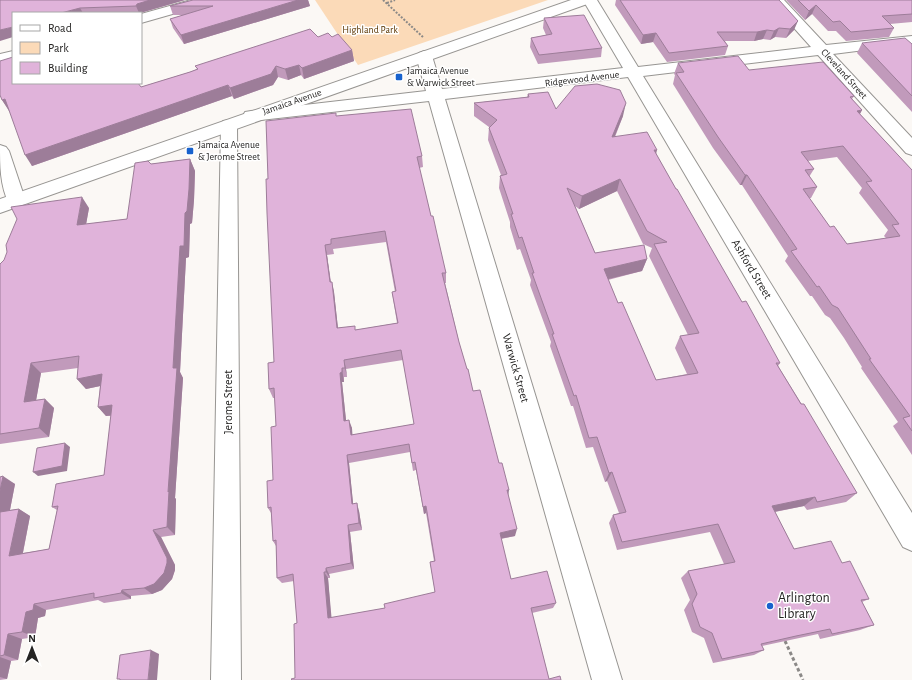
<svg xmlns="http://www.w3.org/2000/svg" width="912" height="680" viewBox="0 0 912 680" font-family="'Alegreya Sans',sans-serif">
<style>
.green{fill:#fbdab8}
.lines{fill:none;stroke-linecap:round;stroke-linejoin:round}
.minor-casing{stroke:#979592;stroke-width:2}
.major-casing{stroke:#979592;stroke-width:2}
.path-far1{stroke:#8b8987;stroke-width:2;stroke-dasharray:2 1.5;stroke-linecap:butt}
.path{stroke:#8b8987;stroke-width:3;stroke-dasharray:3.5 2.5;stroke-linecap:butt}
.minor{fill:#fff;fill-rule:evenodd}
.major{fill:#fff;fill-rule:evenodd}
.wall{fill:#c19abb;fill-rule:evenodd}
.shaded-wall{fill:#9d7d99}
.building{fill:#e0b3da;stroke:#9d7d99;fill-rule:evenodd}
.poi-dot{fill:#1862cd;stroke:#fff;stroke-width:1.5}
.labels{text-anchor:middle;dominant-baseline:central;stroke-width:3;stroke-linejoin:round;paint-order:stroke}
.far-park-label{font-size:10px;fill:#5a3500;stroke:#fff}
.far-poi-label{font-size:10px;fill:#242322;stroke:#fff;text-anchor:start}
.far-street-label{font-size:10px;fill:#242322;stroke:#fff}
.street-label{font-size:12px;fill:#242322;stroke:#fff}
.near-poi-label{font-size:14px;fill:#242322;stroke:#fff;text-anchor:start}
</style>
<rect width="100%" height="100%" fill="#fbf8f5"/>
<!-- green -->
<path class="green" d="M315 0H548L358 65Z"/>
<g class="lines">
<defs>
<path id="minor" d="M191 0H213L211 3 141 23V14Z
M583 0H597L638 67 811 47 769 0H784L826 45 912 36V44L833 54 912 138V155L906 153 818 55 643 76 912 513V551L903 547 628 77 445 99 622 680H592L429 101 251 121 245 120 243 116 245 112 251 111 426 91 416 56 419 53 424 51 429 53 432 56 442 89 623 68Z
M13 51V61L0 64V54Z
M229 120 235 121 237 125 241 680H211L221 125 223 121Z
M0 145 6 147 9 151 25 199 23 204 16 206 9 204C0 185 0 166 0 145Z"/>
<path id="major" d="M571 0H592L590 3 0 213V199Z"/>
</defs>
<!-- minor casing -->
<use href="#minor" class="minor-casing"/>
<!-- major casing -->
<use href="#major" class="major-casing"/>
<!-- path-far1 -->
<path class="path-far1" d="M383 0 424 38
M387 3 395 0"/>
<!-- path -->
<path class="path" d="M785 641 803 680"/>
<!-- minor -->
<use href="#minor" class="minor"/>
<!-- major -->
<use href="#major" class="major"/>
</g>
<!-- wall -->
<path class="wall" d="M0 0H185L140 13H13Z
M193 0H308L310 6 184 44 173 28 170 19 183 15H173L170 6Z
M616 0H779L794 30 786 38 775 37 770 40 763 39 754 41H725L728 46 725 55 667 62 653 42 641 44 615 5Z
M786 0H912V22L890 24 894 28 889 37 846 41 836 31H828L812 14 805 20Z
M544 18 602 48 601 57 538 64 530 47 531 38 546 35 543 28Z
M318 37H332L352 50 354 61 304 79 301 75 288 80 278 77 273 85 234 99 232 96 32 166 9 110 2 100 141 87 190 72 197 69 195 66Z
M862 43 912 44V112L857 53Z
M678 63 749 70 854 96 852 99 862 110 860 114 912 170V455L893 426 898 422 861 368 862 367 844 338 830 318 825 315 812 296H810L785 261 788 256 742 185H740L713 148 673 84 675 75 674 74ZM837 157 862 188 859 193 888 230 884 236 886 238 847 244 830 227 809 198H811L817 187 809 177 814 169 808 161Z
M528 94 556 109 623 116 615 137 656 154 676 189 742 302 780 363 778 366 857 493 846 502 807 510 804 506 775 512 794 549 842 563 869 599 862 602 874 625 860 630 820 639 818 634 762 646 764 650 754 655 713 663 704 638 692 632 684 610 690 600 681 578 688 571 724 564 710 532 617 550 609 523 613 515 619 513 607 481 605 482 593 447 586 448 573 406H571L550 346 551 342 530 285 531 280 520 249 517 250 510 227V222L499 188 500 176 501 175 488 140 489 127 474 116V103L527 97ZM617 191 643 244 652 248 649 256 688 335 680 336 675 348 687 374 656 380 618 303 608 280 642 271 647 259 595 253 575 206 579 209Z
M336 116 422 156 423 167 419 168 431 216 446 273V283H445L459 342 473 391 499 463 508 496 515 536 501 539 511 579 556 603 553 608 532 613 549 679 561 680 295 678 297 623 294 581 282 583 277 578 276 546 273 541 271 513 268 508 273 480 276 426 275 398H273L269 389 274 362 268 179ZM386 242 395 292H392L397 323 355 330V326L338 328 334 292 331 282 327 255 334 254 333 249ZM403 360 414 424 352 435V428L346 421 342 382H344V377H347L346 369ZM410 452 413 471 416 470 424 514 426 513 434 561 430 562 435 592 385 608 331 618 328 578H330L329 574 354 569 350 532 362 530 359 511 353 504 349 463Z
M190 159 195 171 194 200 192 223 190 224 189 257 186 258 180 372 183 378 175 498 176 499 175 535 161 537 175 565V570L172 579 162 590 152 594 131 596V599L104 603 98 600 46 610 45 616 38 618 35 637 22 639 18 660 11 661 7 679 0 680V477L15 484 10 510 19 509 30 516 23 553 49 549 57 510 52 507 104 475 111 416H106L98 407 100 386 86 389 77 379 78 368 41 373 36 400 45 399 54 408 49 437 0 444V276L89 208 86 224 127 219 151 164Z"/>
<!-- shaded-wall -->
<path class="shaded-wall" d="M150 0H185L140 13H139L136 6 137 4Z
M298 0H308L310 6 184 44 181 35Z
M816 5 812 14 805 20 809 11Z
M80 8 83 13H61Z
M798 21 794 30 786 38 790 29Z
M13 27V37L0 41V30Z
M779 28 775 37 770 40 774 31Z
M767 30 763 39 754 41 757 32Z
M656 33 653 42 641 44 643 35Z
M352 50 354 61 304 79 302 68Z
M299 65 301 75 288 80 285 69Z
M276 66 278 77 273 85 234 99 230 88Z
M228 85 232 96 32 166 25 155Z
M5 99 12 110 9 111 2 100Z
M626 103 623 116 609 150 612 137Z
M862 110 856 121 857 111Z
M654 150H657L654 163Z
M190 159 195 171 194 200 192 223 190 224 189 257 186 258 180 372 183 378 175 498 176 499 175 535 167 527 168 492 173 368 180 246 185 213Z
M745 175H747L742 185H740Z
M620 179 617 191 579 209 582 196Z
M82 197 89 208 84 236 77 225Z
M325 245 327 255 332 293 330 282Z
M647 259 642 271 600 281 604 269Z
M332 282 334 292 339 338 337 328Z
M344 360 346 369 347 377 345 368Z
M31 363 41 373 34 412 24 402Z
M342 368 344 382H342L347 429 344 421 340 373Z
M102 374 110 384 86 389 77 379Z
M45 399 54 408 49 437 39 428Z
M112 405 120 414 106 416 98 407Z
M349 420 352 428 353 443 351 435Z
M65 443 70 447 67 471 38 476 33 472Z
M347 455 349 463 354 512 352 504Z
M612 472 607 481 605 482 609 473Z
M3 476 15 484 8 520 0 515V491Z
M507 490H509L508 497Z
M815 497 804 506 763 514 772 506Z
M357 503 359 511 362 530 359 523Z
M426 506V513L424 514 423 507Z
M19 509 30 516 21 562 9 556Z
M348 525 350 532 354 569 351 563Z
M517 529 515 536 498 539 500 533Z
M153 530 161 537 175 565V570L172 579 162 590 152 594 144 588Z
M326 568 329 574 330 578 326 572Z
M324 572 328 578 332 623 328 618Z
M122 590 131 596V599L121 593Z
M34 604 46 610 45 616 38 618 35 637 22 632 26 612Z
M8 634 22 639 18 660 4 655Z
M151 650 159 654 157 680H148Z
M0 657 11 661 7 679 0 677Z"/>
<!-- building -->
<path class="building" d="M0 0H150L137 4 136 6 80 8 61 13H13V27L0 30Z
M193 0H298L181 35 170 19 213 6H170Z
M620 0H779L798 21 790 29 779 28 774 31 767 30 757 32H717L728 46 669 53 656 33 643 35Z
M798 0H912V14L882 16 894 28 851 32 840 21 833 22 816 5 809 11Z
M584 15 602 48 539 55 531 38 552 34 544 18Z
M310 29 318 37 328 33 332 37 338 34 352 50 302 68 299 65 285 69 276 66 271 74 230 88 228 85 25 155 5 99 2 100 0 95V61L13 57V83H138L141 87 190 72 198 69 195 66Z
M905 38 912 44V96L862 43Z
M738 56 749 70 823 62 854 96 850 97 862 110 857 111 912 170V431L903 418 910 416 869 359H871L838 308 832 305 819 286 817 287 791 251 797 249 747 175H745L718 137 676 73 684 72 678 63ZM843 146 872 181 866 182 899 224 892 225 900 236 847 244 834 226 830 227 803 189 817 187 805 170 814 169 801 152Z
M597 84 620 90 626 103 612 137 647 132 657 150H654L676 189H677L742 302 746 301 780 363H776L801 404H804L857 493 817 502 815 497 772 506 794 549 831 541 842 563 850 561 869 599 861 600 874 625 832 634 830 629 796 636 761 644 764 650 722 659 712 633 700 627 692 604 697 594 688 571 735 562 718 524 622 542 613 515 626 512 612 472 609 473 597 437 589 438 576 395 574 396 552 334H554L532 273H534L522 237 519 238 511 214H513L500 176 507 174 489 128 497 120 474 103 529 97 528 94 548 92 556 109 575 86ZM620 179 647 231 667 242 654 244 699 333 680 336 698 373 656 380 622 302 618 303 604 269 647 259 644 245 595 253 567 188 582 196Z
M411 109 422 156 417 157 431 216H433L437 234 446 273H442L459 342 467 369H468L473 391 480 390 499 463H502L509 490H507L517 529 500 533 511 579 547 571 556 603 531 608 549 679 560 676 561 680H292L291 679 295 678 294 624 297 623 293 574 277 578 276 540 273 541 271 507 268 508 267 481 273 480 271 427 276 426 274 388 269 389 268 363 274 362 267 213 266 179H268L266 121 336 113V116ZM385 231 396 291 392 292 398 323 355 330V326L337 328 332 282H330L325 245 331 244V239ZM401 350 414 424 351 435 349 420 344 421 340 373 342 372V368H345L344 360ZM409 444 412 463 415 462 423 507 426 506 435 561 430 562 435 592 384 604 385 608 328 618 324 572H326V568L351 563 348 525 359 523 357 503 352 504 347 455Z
M190 159 189 189 187 211 185 213 184 246H180L173 368H177L168 492 169 491 167 527 153 530 167 558V563L164 573 154 584 144 588 122 590 121 593 94 598V593L34 604 33 610 26 612 22 632 8 634 4 655 0 656V512L19 509 9 556 49 549 58 506 52 507 56 484 104 475 112 405 98 407 102 374 77 379 79 356 31 363 24 402 45 399 39 428 0 434V264L4 260 7 252 6 245 17 219 11 207 82 197 77 225 127 219 135 163 148 161 151 164Z
M65 443 62 466 33 472 37 448Z
M3 476 0 491V477Z
M151 650 148 680H120V679H117L120 655Z"/>
<!-- markers -->
<g class="poi-dot">
<rect x="395" y="73" width="8" height="8" rx="2"/>
<rect x="186" y="147" width="8" height="8" rx="2"/>
<circle cx="770" cy="606" r="4"/>
</g>
<g class="labels">
<!-- far-park labels -->
<g class="far-park-label">
<text x="370" y="30">Highland Park</text>
</g>
<!-- far-poi labels -->
<g class="far-poi-label">
<text x="407" y="71">Jamaica Avenue<tspan x="407" dy="12">&amp; Warwick Street</tspan></text>
<text x="198" y="145">Jamaica Avenue<tspan x="198" dy="12">&amp; Jerome Street</tspan></text>
</g>
<!-- far-street labels -->
<g class="far-street-label">
<text transform="translate(844 74) rotate(48)">Cleveland Street</text>
<text transform="translate(582 79) rotate(-7)">Ridgewood Avenue</text>
<text transform="translate(292 102) rotate(-19)">Jamaica Avenue</text>
</g>
<!-- street labels -->
<g class="street-label">
<text transform="translate(752 269) rotate(59)">Ashford Street</text>
<text transform="translate(516 368) rotate(74)">Warwick Street</text>
<text transform="translate(228 402) rotate(-90)">Jerome Street</text>
</g>
<!-- near-poi labels -->
<g class="near-poi-label">
<text x="778" y="598">Arlington<tspan x="778" dy="16">Library</tspan></text>
</g>
</g>
<!-- legend -->
<rect x="12" y="12" width="130" height="72" fill="#ffffff" stroke="#a7a7a7"/>
<rect x="20" y="25" width="20" height="6" fill="#ffffff" stroke="#a7a7a7"/>
<text x="48" y="32" font-size="12" fill="#242322">Road</text>
<rect x="20" y="42" width="20" height="12" fill="#fbdab8" stroke="#a7a7a7"/>
<text x="48" y="52" font-size="12" fill="#242322">Park</text>
<rect x="20" y="62" width="20" height="12" fill="#e0b3da" stroke="#a7a7a7"/>
<text x="48" y="72" font-size="12" fill="#242322">Building</text>
<!-- north arrow -->
<g transform="translate(32 648)" stroke="#ffffff" stroke-width="3" paint-order="stroke">
<path d="M0-3L7 15L0 10L-7 15Z" fill="#242322"/>
<text y="-6" font-size="11" font-weight="bold" text-anchor="middle" fill="#242322">N</text>
</g>
</svg>
